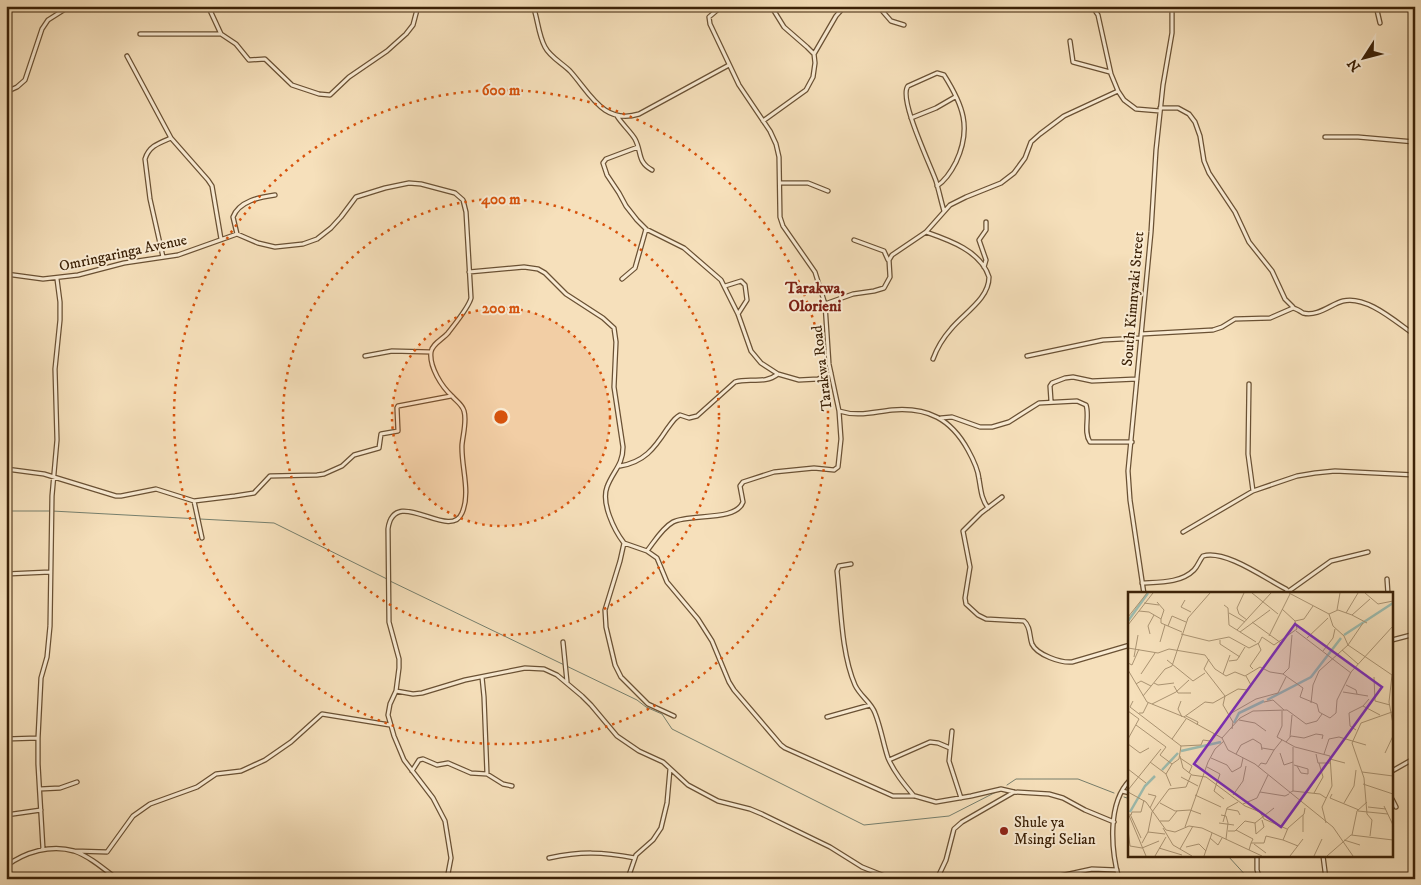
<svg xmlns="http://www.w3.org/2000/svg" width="1421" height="885" viewBox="0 0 1421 885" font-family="'IM FELL DW Pica',serif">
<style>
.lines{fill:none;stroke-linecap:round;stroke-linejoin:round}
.stream{stroke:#767f6d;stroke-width:1}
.minor-casing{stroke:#6a5134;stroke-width:5.5}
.minor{stroke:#f9ebd3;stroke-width:3}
.ring{fill:none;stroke:#d7530c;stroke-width:2.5;stroke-dasharray:2.5 5}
.poi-dot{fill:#8f2418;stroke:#f9ebd3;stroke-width:2}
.labels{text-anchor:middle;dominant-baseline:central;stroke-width:4;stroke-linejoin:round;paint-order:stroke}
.street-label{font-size:15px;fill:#3b2107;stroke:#f9ebd3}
.poi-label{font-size:15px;fill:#3b2107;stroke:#f9ebd3;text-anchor:start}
.neighbourhood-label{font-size:16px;font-weight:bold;fill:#7a1f14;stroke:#f9ebd3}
.inset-river{fill:none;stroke:#9dbdb1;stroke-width:2.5}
.inset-road{fill:none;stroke:#ab9473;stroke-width:1}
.view{fill:#7b2cbf;fill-opacity:0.15;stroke:#7b2cbf;stroke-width:2.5}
.inset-edge{fill:none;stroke:#3b2107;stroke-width:2.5}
.centre{fill:#d7530c;stroke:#f9ebd3;stroke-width:2.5}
.ring-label{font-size:15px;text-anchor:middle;font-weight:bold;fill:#d7530c;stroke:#f9ebd3;stroke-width:4;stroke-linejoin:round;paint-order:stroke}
</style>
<rect width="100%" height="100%" fill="#f6e0bb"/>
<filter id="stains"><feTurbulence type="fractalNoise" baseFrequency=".004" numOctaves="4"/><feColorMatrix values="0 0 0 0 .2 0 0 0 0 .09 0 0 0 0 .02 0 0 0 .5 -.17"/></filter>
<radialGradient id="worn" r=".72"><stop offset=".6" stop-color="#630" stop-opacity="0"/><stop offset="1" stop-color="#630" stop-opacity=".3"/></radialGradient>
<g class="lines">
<!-- stream -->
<path class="stream" d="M6 511H52L274 523 387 579
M390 581 637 700 646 707 662 714 672 729 864 825 949 816 998 791
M1007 785 1016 779H1078L1114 793
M1124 797 1130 799
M1228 856 1249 879"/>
<defs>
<path id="minor" d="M208 6 221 34
M533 6C538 19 538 34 545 47 550 57 562 63 570 71 590 93 603 125 639 114L729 65
M878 6 891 21 904 25
M1092 6 1098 15 1111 74 1118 91 1124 100 1136 109 1160 111
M1376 6 1380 23
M140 34H221L236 44 249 60 265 59 292 85 319 94 330 95 349 77 387 51 406 34 413 25 418 6
M1070 41 1073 62 1110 72
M814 54 836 16 845 6
M127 56 171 138 208 180 212 186 221 239
M6 92 17 87 25 80 42 29 48 20 70 6
M1160 108H1178L1189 114 1195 122 1200 136 1204 161 1209 173 1235 212 1249 242 1272 271 1285 299 1293 307
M617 116C622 124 631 132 635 139 642 152 637 162 652 170
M911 118 936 108 955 97
M763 121 806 90 813 77 815 63 814 54 807 47 784 27 771 6
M1325 137H1358L1415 142
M638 147 606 159 603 163 607 175 619 193 626 206 637 220 646 229 684 248 721 280 738 314 751 351 761 363 778 374 799 380 818 379 831 373
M780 183H808L828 191
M937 186C946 180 951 172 956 162 972 128 963 105 944 75L937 73 908 86C898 98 930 164 936 181 939 191 941 201 944 211
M926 232C949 240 981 251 989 277 989 299 964 313 951 329 943 338 937 348 933 359
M237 234 233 217C239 201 260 197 275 195
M854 240 884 251 888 260
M163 257 150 199 145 159C149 146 159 143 171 138
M984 267 986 260 979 240 986 230V222
M469 272 524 267 538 269 545 273 566 294 603 318 614 328 616 342 614 387 623 447C623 465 613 471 607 487 601 503 614 530 624 543L647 551 657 558 667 582 698 619 712 641 729 682 734 690 781 745 785 748 893 796H915L936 802 971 796 1001 789 1014 792 1049 794 1063 798 1085 810 1114 822
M6 274 43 279 78 275 124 263 178 255 237 234 258 243 275 247 303 244 317 239 331 228 341 217 356 197 385 188 409 183 421 184 455 193 463 200 466 212 471 298C469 307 454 325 448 333 443 339 432 344 431 352 429 367 442 387 452 396 456 401 462 404 464 411 467 421 463 434 462 445 461 467 471 492 462 513 450 542 394 484 388 529L389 622 399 659V668L396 691 390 704 388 715 394 736 404 760 433 798 445 821 451 858 447 879
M622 279 635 268 646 229
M725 286 741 281 745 285 747 300 738 314
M825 304 853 294 874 291 884 288 890 277 889 260 892 255 926 232 950 205 966 197 1001 183 1014 173 1025 158 1031 142 1040 134 1064 116 1118 91
M1141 334 1213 330 1222 327 1235 319 1270 318 1293 308C1297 309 1300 311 1303 313 1318 317 1331 304 1343 301 1367 295 1397 323 1415 335
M365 356 392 351 431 352
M1027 356 1103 340 1140 338
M1249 384 1248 454 1253 491
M1051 401 1050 386 1052 383 1065 378 1073 377 1092 381 1137 379
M839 411C858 417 873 412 892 410 928 407 951 419 968 450 973 459 978 469 979 479 981 490 981 498 988 508
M941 418 952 417 980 427H992L1009 422 1039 403 1077 401 1086 405C1090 416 1083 432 1090 442H1132
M620 466C644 462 654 449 667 429 671 424 674 418 680 415L689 418 697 416 735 382C750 377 764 385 778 374
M6 469 44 474 116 496H121L156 489 194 501 235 496 254 493 270 476 317 475 324 474 342 466 354 455 379 448 381 434 398 431 397 408 398 406 451 396
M1002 497 981 513 963 531 970 567 965 598 966 604 978 615 986 619 1024 621C1031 627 1029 636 1032 644 1037 655 1061 663 1072 662L1130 645
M194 501 202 538
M1183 532 1253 491 1297 476 1315 473 1335 471 1415 475
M624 543 620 561 605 610 606 627 615 665 621 677 648 704 674 716
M647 551C654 542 662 528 673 522 689 513 736 522 743 502L740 486 743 482 774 472 814 468 834 470 838 467 841 439 839 411 829 364 825 304 815 272 783 226 780 217 779 157 776 144 770 131 739 85 710 24 709 17 722 6
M851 564 839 566 837 571C841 606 841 653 855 685 860 696 871 702 875 713 881 728 883 743 888 758 894 772 904 784 914 796
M6 574 50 572
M1387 579 1388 594
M1142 583C1160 582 1181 583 1194 570 1198 566 1199 561 1203 556 1225 549 1266 579 1286 589L1290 594
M1289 591 1331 561 1368 552
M1144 594 1130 500 1128 471 1151 232 1156 150 1163 85 1172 33V6
M1392 640 1415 634
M563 642 567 682
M482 677 484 697 487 774
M396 691 413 694 422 693 465 680 525 668 544 669 557 675 582 696 591 705 617 736 639 751 663 762 688 785 718 801 750 809 762 814 830 847 862 867 892 879
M827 717 870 705
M952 731 949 761 961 798
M6 739 38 738
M889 760 930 742 938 743 950 748
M412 771 419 760 423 759 437 765 448 763 471 773 487 774 503 784 512 786
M1392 771 1415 758
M40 789 60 788 77 782
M1122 791 1130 793
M1392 799 1396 807
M6 815 41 810
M43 849 38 764V738L41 678 47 657 50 626 52 496 57 440 55 369 60 320V302L57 279
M74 851 107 852 133 816 150 804 197 787 216 774 241 771 265 760 291 742 322 714 390 725
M1257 856V870L1260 879
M1323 856 1326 879
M549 858C582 851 602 852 635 858
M6 866C25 852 51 844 74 851 89 856 104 869 117 879
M628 878 636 855 653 840 661 828 667 803 670 769
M937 879 946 860 954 829 962 822 1014 792
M1046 879 1092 869 1117 870
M1119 879C1111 850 1107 803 1130 780"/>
</defs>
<!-- minor casing -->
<use href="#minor" class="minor-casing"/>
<!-- minor -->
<use href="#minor" class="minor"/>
</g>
<!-- distance rings -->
<circle cx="501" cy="417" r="109" fill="#d7530c" fill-opacity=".12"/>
<g class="ring">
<circle cx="501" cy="417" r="109"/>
<circle cx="501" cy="417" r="218"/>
<circle cx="501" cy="417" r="327"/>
</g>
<!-- markers -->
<circle class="poi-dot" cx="1004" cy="831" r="5"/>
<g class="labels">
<!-- street labels -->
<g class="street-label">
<text transform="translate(123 253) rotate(-12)">Omringaringa Avenue</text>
<text transform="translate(1133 299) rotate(-85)">South Kimnyaki Street</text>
<text transform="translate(822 368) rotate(-97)">Tarakwa Road</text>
</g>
<!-- poi labels -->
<g class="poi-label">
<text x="1014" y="822">Shule ya<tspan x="1014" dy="17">Msingi Selian</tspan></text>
</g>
<!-- neighbourhood labels -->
<g class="neighbourhood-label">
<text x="815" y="288">Tarakwa,<tspan x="815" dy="18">Olorieni</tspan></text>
</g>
</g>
<!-- overview -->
<g transform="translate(1128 592)">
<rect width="265" height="265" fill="#f6e0bb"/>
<path class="inset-river" d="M0 29 20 1M216 43 265 11M139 108 183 85 213 46M106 131 111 121 136 109M53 159 93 150M34 178 50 161M2 220 17 194 27 184"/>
<path class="inset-road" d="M116 1 109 16 111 22 119 28M124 1 150 22M161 1 201 22 205 34 216 44 220 53 191 79 185 93 183 111M237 1 250 12 265 9M57 8 53 15 63 20M29 10 36 18 33 27M16 11 31 13M96 13 100 16 101 33 128 50M209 18 212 1M11 19 21 20 33 27V31L54 40M101 21 117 30M218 21 230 1M201 22 210 18 224 23 242 7M224 23 239 31M0 25 19 1M167 29 176 27 185 14M124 30 153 51M0 33 25 1M40 34 44 24 58 30M109 38 143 1M168 39 223 81M112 40 142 18M22 42 20 34 26 23M53 42 81 49 101 45 121 56 131 51 134 45 146 53 169 37 167 29 154 17M141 44 162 2M179 46 200 26M92 48V52L112 65M32 50 37 33M220 53 264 83 261 110 265 132M220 53 235 31M0 56 30 61 41 57 77 63 87 77 98 84 107 80 117 84 132 75 142 80 155 82 175 96 172 105 189 112 191 120 202 126 208 121 209 108 223 80 265 34M214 58 230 72M195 59 205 46 207 37M6 65 10 43M81 67 76 77 97 104 95 113 105 130 104 137M39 68 65 89 77 81M101 69 109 68 117 55M0 71 4 73 11 57M125 77 122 74 133 58 130 51M0 78 19 110 56 125 94 146 100 158 127 172 205 235 225 264M13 82 27 61M95 82 102 63M155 82 161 76 164 43M246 85 247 109 262 113M26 91 30 93 46 91M8 92 13 89 23 94M218 93 228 98 229 102M46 94 50 101H63M215 100 240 104M15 104 37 77 44 74 60 26 82 1M5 109 2 115 53 154 73 153 75 148 82 149 86 142M53 109 50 117 54 125M136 110 145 108 156 118M24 112 48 100 61 88M235 114 252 123M0 119 11 127 0 147M154 119V134L149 145 167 155 202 164 204 194 194 215 198 231M11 121H15L20 111M100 123 128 107 150 101 158 85M58 124 70 130 69 133M56 125 77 110 85 111 110 97 120 98 123 93 118 84M111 128 127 131 138 139M8 133 38 155 32 163 44 172 51 167 53 154M228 138 222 134 221 121 235 114 241 107M162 145 164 123M94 146 112 126 125 119 159 118 178 132 189 129 194 122M44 147 58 127M158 150 163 144 176 146 188 142 195 143 194 147M0 152 12 161 21 156M165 155V199M134 156 146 158 154 148M152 161 156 173 165 170M257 161 265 144M108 162 113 153 125 147 133 152 134 158M188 162 190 171H202M196 162 201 147 211 145 238 153M52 164 55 176 64 183 78 185 117 214 132 220 136 227M52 166 64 174 61 181M83 166 99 173 104 180 113 175 115 166M202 167 217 171M22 170 38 182M166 173 180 177V182L173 181 169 174M79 175 92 182 86 199 96 207M130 175 133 171 138 172 146 158M0 177 18 191M234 180 265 184M53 185 70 194M235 192 265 202M43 194 38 182 44 172M0 198 33 157M0 200 18 210 38 238 47 240 61 234 74 236 134 264M132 200 157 204 161 202M161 201 165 199 192 202 198 206M186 201 195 185 191 171M20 202 28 204 22 216M204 202 202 206 231 218M67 203 93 215M105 203 115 189 118 174M32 211 47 219 62 218 73 222M216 211 226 194 228 178M115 212 129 206 140 183M256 214 265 233M240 215 258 217M99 217 110 219 112 223M230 219 260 222M24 220 41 197 58 195 63 183M0 221 18 264M2 222 13 246M3 223 4 220H13L16 208M93 223 98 224 100 231 98 247M136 227 159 237M32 229H41L49 219M95 230 99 216 110 210M91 231 106 233M127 231 128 242 136 235 134 228M57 235 80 170 87 157 96 149M35 236 45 253 64 264M0 238 2 254 14 256 31 249M108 238 125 247 123 251M100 239H107L117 229 127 231 146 216M20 240 37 242M175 240V223M224 243 229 219 239 210M242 244 244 228 239 222 236 186 224 151 233 131 264 120M82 246 90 253 94 246M155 248 170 254M216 248 232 253M14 251 20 240 24 220M126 252 138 261M58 255 71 252 78 259M31 256 54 263M52 257 65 234M121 258 123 251H136L138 244 155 248 160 236 176 222 177 216M27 264 38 245M76 264 84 241M162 264 175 247M186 264 194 247M199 264 223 243 265 248"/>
<path class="view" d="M167 32 254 95 153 235 66 172Z"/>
<rect width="265" height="265" class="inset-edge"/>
</g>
<circle cx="501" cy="417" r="8" class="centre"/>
<g class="ring-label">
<text x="501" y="95">600 m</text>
<text x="501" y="204">400 m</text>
<text x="501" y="313">200 m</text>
</g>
<!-- margin -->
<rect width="1421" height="885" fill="none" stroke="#f6e0bb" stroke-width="25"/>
<rect x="8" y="8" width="1406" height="870" fill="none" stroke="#3b2107" stroke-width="2.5"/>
<rect x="12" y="12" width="1396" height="860" fill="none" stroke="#3b2107"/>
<!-- north arrow -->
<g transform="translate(1364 58) rotate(234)" stroke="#f9ebd3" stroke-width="4" paint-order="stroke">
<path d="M0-4L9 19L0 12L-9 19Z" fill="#3b2107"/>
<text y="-8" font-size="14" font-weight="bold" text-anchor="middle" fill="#3b2107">N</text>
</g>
<rect width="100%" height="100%" filter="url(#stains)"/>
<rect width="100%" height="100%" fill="url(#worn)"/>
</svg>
